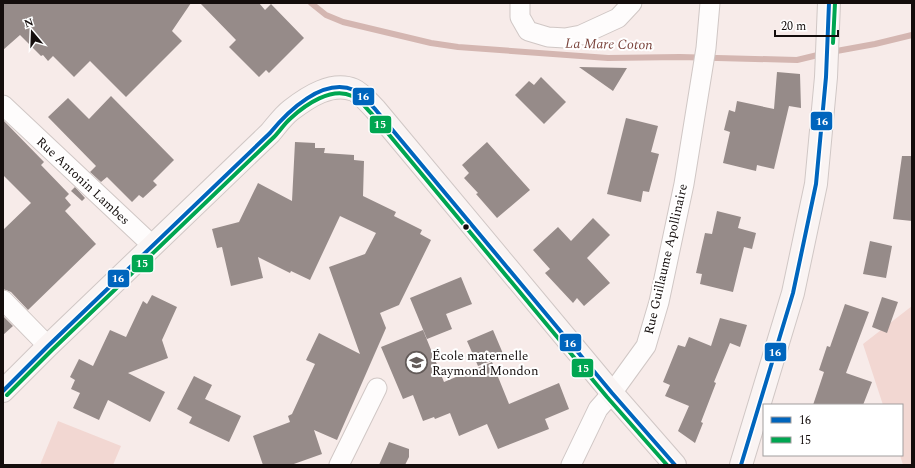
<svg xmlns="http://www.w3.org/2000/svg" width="915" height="468" viewBox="0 0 915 468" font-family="Spectral,serif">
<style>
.green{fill:#f2d7d2}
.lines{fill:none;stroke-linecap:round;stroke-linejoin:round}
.stream{stroke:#d4b6b1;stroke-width:6}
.building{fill:#968b89}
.street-casing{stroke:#d0c7c5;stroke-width:21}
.secondary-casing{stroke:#d0c7c5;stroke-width:24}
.street{stroke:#fefcfc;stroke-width:19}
.secondary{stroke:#faf4f3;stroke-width:22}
.bus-1-casing{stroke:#fff;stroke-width:7}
.bus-2-casing{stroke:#fff;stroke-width:7}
.bus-1{stroke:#0065bd;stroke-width:4}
.bus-2{stroke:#00a651;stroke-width:4}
.bus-dot{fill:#140d0c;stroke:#fff;stroke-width:1.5}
.labels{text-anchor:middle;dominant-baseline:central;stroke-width:4;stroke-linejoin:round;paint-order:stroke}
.street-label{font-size:13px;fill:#140d0c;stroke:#fff}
.poi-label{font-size:13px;fill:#140d0c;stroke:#fff;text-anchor:start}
.water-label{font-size:14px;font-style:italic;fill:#7b453d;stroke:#fff}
.line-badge{stroke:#fff;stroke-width:1.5}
.badge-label{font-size:11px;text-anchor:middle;font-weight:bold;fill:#fff}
</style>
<rect width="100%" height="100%" fill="#f7ebe9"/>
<!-- green -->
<path class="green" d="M912 306V465H903L900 455H902V405H883L863 344Z
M58 421 121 446 113 465H40Z"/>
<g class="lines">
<!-- stream -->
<path class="stream" d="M311 3 326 15 343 22 431 43 458 47 608 58 680 57 797 60 822 54
M831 52 875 44 912 35"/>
</g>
<!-- building -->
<path class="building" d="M3 3H191L172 31 182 41 126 97 90 61 74 77 53 56 48 61 43 55 41 56 20 35 3 50Z
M200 3H259L265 10 271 4 304 38 269 73 266 70 259 77 229 47 236 40Z
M579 67 627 68 613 91Z
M777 72 800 74 801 108 789 106 774 169 757 165 756 171 723 163 730 132 724 130 729 110 735 112 737 101 774 109Z
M541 77 566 102 544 124 515 95 529 81 534 85Z
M111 96 174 160 153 181 157 185 143 198 139 195 132 202 107 177 101 182 90 172 96 166 48 117 68 98 89 119Z
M626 118 658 126 651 152 659 154 649 192 643 191 641 202 607 194Z
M3 120 44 162 41 165 69 194 65 198 71 205 65 211 96 244 28 310 11 292 3 289V230L31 203 3 175Z
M295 142 315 143V148H325L324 153 354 155V160L364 161 363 196 396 212 394 216 422 230 420 234 431 240 399 305 380 313 386 328 337 440 314 430 322 454 291 465H263L253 436 290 422 288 416 292 414 315 364 306 360 319 333 360 354 329 267 365 254 376 233 340 216 310 280 291 271 290 273 258 257 263 278 231 286 222 247 217 248 212 229 239 222 258 183 292 201Z
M487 142 530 190 497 218 476 194 478 193 464 178 469 173 462 165Z
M902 156H912V221L893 219Z
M75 187 85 198 82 201 71 191Z
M717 211 741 217 738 228 756 233 752 249 744 247 733 292 700 284 702 274 696 273 705 233 712 234Z
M593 218 610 235 587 258 610 283 584 306 577 298 573 303 545 273 550 269 533 250 558 227 571 241Z
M870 241 892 246 886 278 863 274Z
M461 277 472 304 446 314 452 329 427 339 410 298Z
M152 295 177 307 162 340 168 358 128 373 165 392 150 422 108 400 99 420 73 408 80 393 71 389 75 380 70 377 79 359 93 366 110 330 126 337 143 301 147 304Z
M882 297 898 302 887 333 872 327Z
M845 304 869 312 846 373 872 382 863 405H813L824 372 819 370 827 346 830 347Z
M3 316 13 326 3 335Z
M720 318 747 325 740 347 730 343 714 382 716 383 701 422 703 423 695 443 678 431 689 406 665 396 670 385 663 382 678 345 685 347 689 337 711 346Z
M423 330 444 382 492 362 509 404 559 383 569 409 545 419 549 429 498 449 487 424 459 436 450 413 435 419 434 417 423 421 413 395 403 399 381 347Z
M493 330 504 356 478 366 467 341Z
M194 376 212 385 205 399 241 416 229 442 189 423 192 417 177 409Z
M389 442 409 449V457L405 465H379Z"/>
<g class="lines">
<defs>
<path id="street" d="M520 3V17L528 31 548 37 565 38 581 35 618 18 632 3
M3 105 153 246
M3 300 48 346
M339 465 377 388
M571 465 598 409 612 393 646 346 659 302 684 184 706 48 710 3"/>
<path id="secondary" d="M3 391 48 346 270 133C276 126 283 116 291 110 308 97 332 81 354 90 361 93 369 103 375 109L612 393 675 465
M741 465 793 293 816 184 826 77 829 3"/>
</defs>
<!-- street casing -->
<use href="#street" class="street-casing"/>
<!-- secondary casing -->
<use href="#secondary" class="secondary-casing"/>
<!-- street -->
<use href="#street" class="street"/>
<!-- secondary -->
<use href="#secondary" class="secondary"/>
<defs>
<path id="bus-1" d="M3 391 48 346 270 133C288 111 323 77 354 90 363 94 369 103 375 109L612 393 675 465
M741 465 793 293 816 184 826 77 829 3"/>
<path id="bus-2" d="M833 43 835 3
M7 395 52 350 274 137C280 131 284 124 291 118 305 105 332 86 352 96 360 99 365 107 371 113L607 397 667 465"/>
</defs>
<!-- bus-1 casing -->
<use href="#bus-1" class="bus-1-casing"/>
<!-- bus-2 casing -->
<use href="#bus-2" class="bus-2-casing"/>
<!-- bus-1 -->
<use href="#bus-1" class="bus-1"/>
<!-- bus-2 -->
<use href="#bus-2" class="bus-2"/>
</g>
<!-- icons -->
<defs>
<symbol id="school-ring" viewBox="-11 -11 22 22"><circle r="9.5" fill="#fff" stroke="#635b59" stroke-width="1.5"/><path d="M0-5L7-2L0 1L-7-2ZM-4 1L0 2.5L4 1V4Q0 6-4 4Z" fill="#635b59"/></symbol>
</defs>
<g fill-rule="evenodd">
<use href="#school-ring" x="404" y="350" width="25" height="25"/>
</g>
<!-- markers -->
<circle class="bus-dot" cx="466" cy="227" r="3.5"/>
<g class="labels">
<!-- street labels -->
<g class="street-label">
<text transform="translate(83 181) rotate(43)">Rue Antonin Lambes</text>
<text transform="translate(666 259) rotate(-77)">Rue Guillaume Apollinaire</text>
</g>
<!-- poi labels -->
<g class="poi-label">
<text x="432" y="356">École maternelle<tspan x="432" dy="15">Raymond Mondon</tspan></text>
</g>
<!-- water labels -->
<g class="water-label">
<text transform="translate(609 44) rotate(1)">La Mare Coton</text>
</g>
</g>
<g class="line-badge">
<rect x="352" y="87" width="23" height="19" rx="4" fill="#0065bd"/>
<rect x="810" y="111" width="23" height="20" rx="4" fill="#0065bd"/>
<rect x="369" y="115" width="23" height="19" rx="4" fill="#00a651"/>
<rect x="131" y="254" width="23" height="19" rx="4" fill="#00a651"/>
<rect x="107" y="269" width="23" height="19" rx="4" fill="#0065bd"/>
<rect x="559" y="333" width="23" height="19" rx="4" fill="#0065bd"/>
<rect x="764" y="342" width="23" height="20" rx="4" fill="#0065bd"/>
<rect x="571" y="358" width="23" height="20" rx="4" fill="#00a651"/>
</g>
<g class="badge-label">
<text x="363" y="100">16</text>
<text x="822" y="125">16</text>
<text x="380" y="128">15</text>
<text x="142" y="267">15</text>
<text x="118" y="282">16</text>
<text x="570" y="347">16</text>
<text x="775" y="356">16</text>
<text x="583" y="372">15</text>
</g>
<!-- border -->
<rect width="915" height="468" fill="none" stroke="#140d0c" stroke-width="8"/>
<!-- legend -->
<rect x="763" y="404" width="140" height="52" fill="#ffffff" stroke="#a19e9e"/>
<rect x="771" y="417" width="20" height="6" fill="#0065bd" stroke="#a19e9e"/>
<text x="799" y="424" font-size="12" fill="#140d0c">16</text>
<rect x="771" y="437" width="20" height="6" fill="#00a651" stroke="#a19e9e"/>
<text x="799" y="444" font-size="12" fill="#140d0c">15</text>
<!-- north arrow -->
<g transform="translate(32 32) rotate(341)" stroke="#ffffff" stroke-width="3" paint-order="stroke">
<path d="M0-3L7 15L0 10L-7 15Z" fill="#140d0c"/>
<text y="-6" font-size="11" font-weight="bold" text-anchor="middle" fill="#140d0c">N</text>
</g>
<!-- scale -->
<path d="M775 30v6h63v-6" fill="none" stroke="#140d0c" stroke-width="2"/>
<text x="781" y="30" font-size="12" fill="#140d0c" stroke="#ffffff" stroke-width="3" paint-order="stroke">20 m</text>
</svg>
